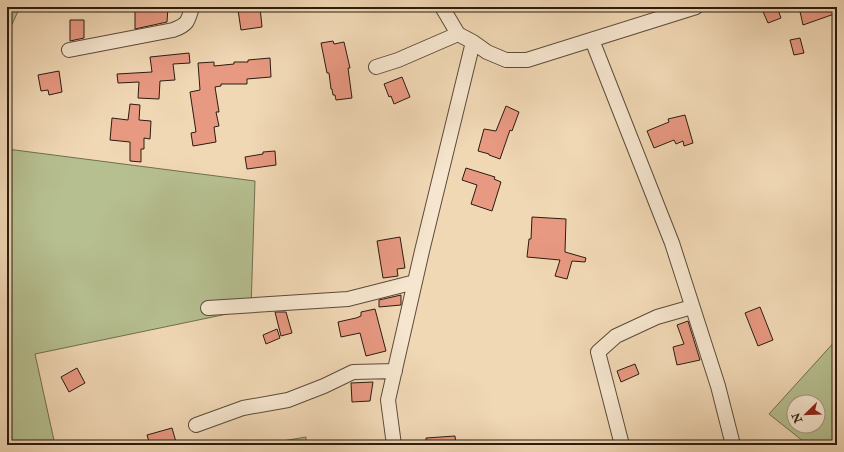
<svg xmlns="http://www.w3.org/2000/svg" width="844" height="452" viewBox="0 0 844 452" font-family="'IM FELL Double Pica',serif">
<style>
.green{fill:#b6bf90;stroke:#706e50;fill-rule:evenodd}
.building{fill:#e89982;stroke:#2b1c11}
.lines{fill:none;stroke-linecap:round;stroke-linejoin:round}
.minor-casing{stroke:#5c4b3a;stroke-width:16}
.minor{stroke:#f6e6cf;stroke-width:14}
</style>
<rect width="100%" height="100%" fill="#f1d8b5"/>
<filter id="stains"><feTurbulence type="fractalNoise" baseFrequency=".005" numOctaves="4"/><feColorMatrix values="0 0 0 0 .2 0 0 0 0 .09 0 0 0 0 .02 0 0 0 .5 -.17"/></filter>
<radialGradient id="worn" r=".72"><stop offset=".6" stop-color="#630" stop-opacity="0"/><stop offset="1" stop-color="#630" stop-opacity=".3"/></radialGradient>
<!-- green -->
<path class="green" d="M7 7H20L7 35Z
M7 149 255 181 251 309 35 354 55 445H7Z
M837 339V445H808L769 414ZM794 402H818V426H794Z
M306 437V445H259Z"/>
<!-- building -->
<path class="building" d="M153 7H168L167 22 135 29V9H153Z
M260 7 262 27 241 30 238 10Z
M761 7H777L781 18 768 23Z
M799 7H837V13L803 25Z
M70 20H84V38L70 41Z
M800 38 804 53 794 55 790 40Z
M333 41 334 44 344 42 350 68H348L352 98 336 100 335 95H333L332 89H331L329 73H327L321 43Z
M189 53 190 63 173 64 175 80 160 81 159 99 138 98 139 82 118 83 117 74 152 72 150 57Z
M270 58 271 77 247 79V84H221V86L215 87 219 112H216L219 126 214 127 216 142 193 146 191 133 196 132 190 92 200 90 198 63 214 62V66L234 64V62H248V60Z
M59 71 62 92 49 95 48 90 41 91 38 75Z
M402 77 410 97 394 104 391 96 389 97 384 84Z
M130 104 140 105 139 120 151 121 150 139 144 138V149H141V162L130 161V142L110 140 112 118 128 120Z
M506 106 519 112 512 131 510 130 500 159 489 155V154L478 151 484 129 496 131Z
M685 115 693 143 684 146 683 141 676 144 674 140 654 148 647 131 669 122 668 119Z
M275 151 276 165 247 169 245 157 263 154V152Z
M466 168 495 177 494 179 501 182 492 211 471 204 477 185 462 180Z
M532 217 566 219 565 252 586 258 585 262 572 261 567 279 555 276 560 260 527 257 529 239H531Z
M400 237 405 268 397 269 398 276 383 278 377 241Z
M401 295V305L379 307V300Z
M760 307 773 340 758 346 745 313Z
M375 309 386 351 366 356 360 333 341 337 338 322 356 318 361 316V312Z
M275 312H286L292 333 281 336Z
M688 321 700 360 677 365 673 347 684 344 677 325Z
M277 329 280 338 266 344 263 335Z
M635 364 639 374 621 382 617 371Z
M77 368 85 383 69 392 61 377Z
M373 382 370 401 352 402 351 383Z
M172 428 176 442 167 445H150L147 435Z
M455 436 456 445H426V438Z"/>
<g class="lines">
<defs>
<path id="minor" d="M442 7 458 34 473 42 487 52 506 60H527L696 7
M592 40 672 243 718 386 733 445
M69 50 173 30C187 25 188 22 192 7
M376 67 398 60 458 34
M208 308 348 299 415 282
M196 425 243 408 288 400 324 386 353 372 395 371
M394 445 388 400 422 251 473 42
M622 445 598 352 616 336 657 317 692 307"/>
</defs>
<!-- minor casing -->
<use href="#minor" class="minor-casing"/>
<!-- minor -->
<use href="#minor" class="minor"/>
</g>
<!-- margin -->
<rect width="844" height="452" fill="none" stroke="#f1d8b5" stroke-width="24"/>
<rect x="8" y="8" width="828" height="436" fill="none" stroke="#2b1c11" stroke-width="2"/>
<rect x="12" y="12" width="820" height="428" fill="none" stroke="#2b1c11"/>
<!-- north arrow -->
<g transform="translate(806 414) rotate(247)"><circle r="19" fill="#f6e6cf" stroke="#a59583"/>
<path d="M0-3L7 15L0 10L-7 15Z" fill="#8f2418"/>
<text y="-6" font-size="11" font-weight="bold" text-anchor="middle" fill="#2b1c11">N</text>
</g>
<rect width="100%" height="100%" filter="url(#stains)"/>
<rect width="100%" height="100%" fill="url(#worn)"/>
</svg>
